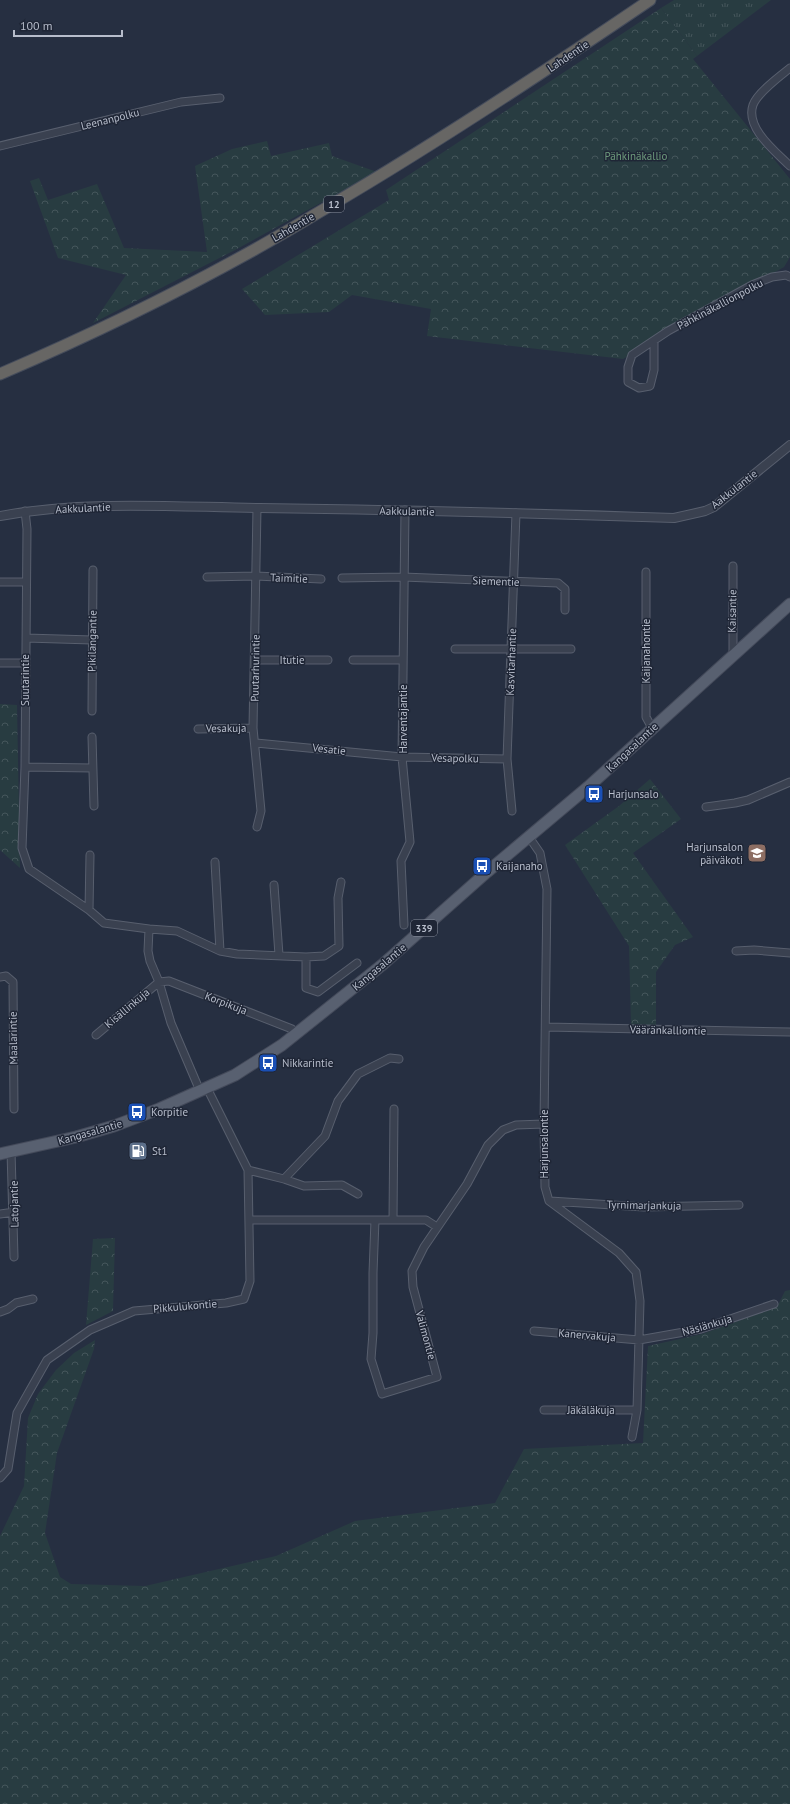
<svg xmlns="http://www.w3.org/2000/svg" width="790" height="1804" viewBox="0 0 790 1804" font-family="'PT Sans',sans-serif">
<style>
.grass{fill:url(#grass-tufts)}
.forest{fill:url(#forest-crowns)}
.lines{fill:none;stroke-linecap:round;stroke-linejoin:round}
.minor-casing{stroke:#585f6e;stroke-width:9}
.tertiary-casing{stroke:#585f6e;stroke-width:10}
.primary-casing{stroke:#444a5a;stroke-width:13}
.trunk-casing{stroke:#454c5b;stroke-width:13}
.minor{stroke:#3a4150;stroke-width:7}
.tertiary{stroke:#3a4150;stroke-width:8}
.primary{stroke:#586070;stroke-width:11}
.trunk{stroke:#676664;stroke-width:11}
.labels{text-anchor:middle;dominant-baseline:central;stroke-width:3;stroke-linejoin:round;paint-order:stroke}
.shield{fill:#1f2636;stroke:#89909e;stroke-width:1}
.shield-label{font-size:10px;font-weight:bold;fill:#b7bdcb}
.street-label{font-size:11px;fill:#b7bdcb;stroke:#1f2636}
.park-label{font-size:11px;fill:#6e9b7c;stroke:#1f2636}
.poi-label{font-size:11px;fill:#b7bdcb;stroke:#1f2636;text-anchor:start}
</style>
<defs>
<pattern id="grass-tufts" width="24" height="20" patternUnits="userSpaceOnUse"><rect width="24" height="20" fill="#283c41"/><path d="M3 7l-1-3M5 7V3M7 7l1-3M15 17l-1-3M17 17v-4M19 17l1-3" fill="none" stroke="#45565b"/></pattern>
<pattern id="forest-crowns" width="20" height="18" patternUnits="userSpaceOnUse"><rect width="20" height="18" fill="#283c41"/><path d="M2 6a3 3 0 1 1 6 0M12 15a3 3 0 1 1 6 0" fill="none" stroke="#45565b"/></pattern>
</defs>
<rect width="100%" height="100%" fill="#262f41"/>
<!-- grass -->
<path class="grass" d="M674 0H771L697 56 661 8Z"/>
<!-- forest -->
<path class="forest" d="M661 8 697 56 693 59 790 179V257L784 267 623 359 427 336 431 309 352 295 329 312 265 315 242 289 389 200 386 190Z
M267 141 271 156 329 143 332 156 377 172 235 250 93 323 126 275 58 258 30 181 39 178 48 200 97 184 124 248 207 252 195 166 232 149Z
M0 704 17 705 20 868 0 850Z
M650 779 681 819 633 853 693 937 675 945 656 972V1025H631L629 946 565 845 619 806Z
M115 1238 113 1311 86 1325 93 1239Z
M790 1290V1804H0V1536L24 1486 28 1418 38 1394 56 1370 74 1353 95 1340 94 1349 57 1453 45 1533 60 1577 71 1584 145 1586 276 1556 355 1521 495 1503 524 1449 643 1443 648 1346 702 1334 777 1307 785 1291Z"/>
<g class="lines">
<defs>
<path id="minor" d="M790 68C780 76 757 93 753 105 745 128 776 152 790 166
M0 146 181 102 220 98
M654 341V370L650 386 639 388 628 382V367L632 355 668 331 752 285 772 277 786 275 790 277
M25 511 27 529 25 767 22 848 29 869 89 910 104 923 149 929 148 951 150 961 159 982 171 1023 200 1091
M733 566V655
M646 572V717L652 728
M207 577 256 576 321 579
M342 578 403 577 558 583 565 589V610
M0 582H26
M26 638 92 640
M455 649H571
M256 660H328
M353 660H403
M0 663H25
M92 711 93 570
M198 729 253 728
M92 737 94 806
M256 743 402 757 507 759
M25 767 92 768
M706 807 735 803 748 800 790 782
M512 811 507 759 516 513
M257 827 261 811 253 728 257 508
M529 837 540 853 547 889 544 1124 545 1187 549 1201 619 1253 636 1272 640 1301 637 1410 632 1437
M215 862 220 951
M274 885 279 955
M89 910 90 855
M404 925 401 861 410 842 402 757 405 510
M149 929 177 931 220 951 237 954 306 957 324 956 339 946 338 898 341 882
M736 951 754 950 790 953
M306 957V988L318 992 357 963
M0 977 6 976 13 982 14 1109
M546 1027 790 1032
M96 1035 159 982 169 981 292 1029
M11 1151 14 1257
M248 1170 284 1179 304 1186 342 1185 358 1194
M284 1179 325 1136 338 1101 358 1074 390 1058 399 1059
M550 1201 644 1207 739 1205
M0 1214 14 1212
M249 1220H426L437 1227
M375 1220 373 1273V1333L371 1359 382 1394 437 1377 413 1287 412 1271 424 1247 467 1184 488 1145 503 1130 516 1125 544 1124
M393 1220 394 1109
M0 1312 8 1309 16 1303 33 1299
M534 1331 639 1340 701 1329 774 1304
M544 1410H637
M0 1478 8 1469 17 1413 47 1360 90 1330 134 1311 226 1303 244 1299 250 1281 248 1170 207 1088"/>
<path id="tertiary" d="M0 516C86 500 174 507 260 508 398 510 536 513 674 518L705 511 714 507 790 445"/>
<path id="primary" d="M0 1154 76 1137 114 1126 159 1109 235 1075 282 1045 382 965 487 872 588 787 790 604"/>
<path id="trunk" d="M0 374C112 326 222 271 326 208 437 143 544 72 650 0"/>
</defs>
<!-- minor casing -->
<use href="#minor" class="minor-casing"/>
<!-- tertiary casing -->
<use href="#tertiary" class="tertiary-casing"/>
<!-- primary casing -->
<use href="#primary" class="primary-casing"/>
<!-- trunk casing -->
<use href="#trunk" class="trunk-casing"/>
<!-- minor -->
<use href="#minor" class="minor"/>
<!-- tertiary -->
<use href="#tertiary" class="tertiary"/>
<!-- primary -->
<use href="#primary" class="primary"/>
<!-- trunk -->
<use href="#trunk" class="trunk"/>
</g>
<!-- icons -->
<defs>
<symbol id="bus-square" viewBox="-11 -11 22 22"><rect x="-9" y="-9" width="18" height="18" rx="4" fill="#1a4fb4" stroke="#1f2636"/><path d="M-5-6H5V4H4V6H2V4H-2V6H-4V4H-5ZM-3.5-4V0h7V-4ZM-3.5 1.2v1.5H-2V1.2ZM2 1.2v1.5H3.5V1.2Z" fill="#fff"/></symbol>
<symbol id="school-square" viewBox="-11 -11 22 22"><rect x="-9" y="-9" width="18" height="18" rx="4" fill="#8d6e63" stroke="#1f2636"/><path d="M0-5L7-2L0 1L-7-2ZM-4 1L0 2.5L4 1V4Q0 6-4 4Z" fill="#fff"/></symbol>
<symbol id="fuel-square" viewBox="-11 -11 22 22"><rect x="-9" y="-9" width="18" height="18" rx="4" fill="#5c6f8a" stroke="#1f2636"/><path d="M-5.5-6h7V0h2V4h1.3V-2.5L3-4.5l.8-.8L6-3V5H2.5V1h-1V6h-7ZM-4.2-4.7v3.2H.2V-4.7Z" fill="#fff"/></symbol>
</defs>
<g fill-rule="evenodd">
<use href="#bus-square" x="583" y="783" width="22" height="22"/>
<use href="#school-square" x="746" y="842" width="22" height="22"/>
<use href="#bus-square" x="471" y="855" width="22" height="22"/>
<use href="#bus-square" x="257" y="1052" width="22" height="22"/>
<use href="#bus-square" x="126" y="1101" width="22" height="22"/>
<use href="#fuel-square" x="127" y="1140" width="22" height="22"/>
</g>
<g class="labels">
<!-- shield labels -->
<g class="shield">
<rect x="324" y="196" width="20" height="16" rx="3"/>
<rect x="411" y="920" width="26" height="16" rx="3"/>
</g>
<g class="shield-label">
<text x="334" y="204">12</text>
<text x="424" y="928">339</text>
</g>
<!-- street labels -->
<g class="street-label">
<text transform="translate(568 56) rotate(-34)">Lahdentie</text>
<text transform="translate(110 119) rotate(-14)">Leenanpolku</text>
<text transform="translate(293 227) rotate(-30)">Lahdentie</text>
<text transform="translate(720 304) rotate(-28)">Pähkinäkallionpolku</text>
<text transform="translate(734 489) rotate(-38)">Aakkulantie</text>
<text transform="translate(83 508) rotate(-3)">Aakkulantie</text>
<text transform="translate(407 511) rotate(1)">Aakkulantie</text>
<text transform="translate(289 578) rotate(2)">Taimitie</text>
<text transform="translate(496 581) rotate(2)">Siementie</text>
<text transform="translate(732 611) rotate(-89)">Kaisantie</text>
<text transform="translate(92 641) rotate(-89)">Pikilangantie</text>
<text transform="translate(646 651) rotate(-90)">Kaijanahontie</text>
<text x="292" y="660">Itutie</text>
<text transform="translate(511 662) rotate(-88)">Kasvitarhantie</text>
<text transform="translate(255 668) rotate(-89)">Puutarhurintie</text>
<text transform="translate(25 680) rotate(-90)">Suutarintie</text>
<text transform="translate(403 719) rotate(-90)">Harventajantie</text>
<text transform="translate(226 728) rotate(-1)">Vesakuja</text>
<text transform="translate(632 747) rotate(-43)">Kangasalantie</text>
<text transform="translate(329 749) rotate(6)">Vesatie</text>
<text transform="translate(455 758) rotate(1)">Vesapolku</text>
<text transform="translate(379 967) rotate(-40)">Kangasalantie</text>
<text transform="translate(226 1003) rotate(21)">Korpikuja</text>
<text transform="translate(127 1008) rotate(-40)">Kisällinkuja</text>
<text transform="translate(668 1030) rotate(1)">Vääränkalliontie</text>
<text transform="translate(13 1038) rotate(-91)">Maalarintie</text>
<text transform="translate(90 1132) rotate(-16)">Kangasalantie</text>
<text transform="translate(544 1144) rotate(-90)">Harjunsalontie</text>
<text transform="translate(14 1204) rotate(-91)">Latojantie</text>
<text transform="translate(644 1205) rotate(1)">Tyrnimarjankuja</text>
<text transform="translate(185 1306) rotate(-5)">Pikkulukontie</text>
<text transform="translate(707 1325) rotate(-16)">Näsiänkuja</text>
<text transform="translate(426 1335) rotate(75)">Valimontie</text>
<text transform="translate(587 1335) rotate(5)">Kanervakuja</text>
<text x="591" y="1410">Jäkäläkuja</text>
</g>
<!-- park labels -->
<g class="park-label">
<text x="636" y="156">Pähkinäkallio</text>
</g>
<!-- poi labels -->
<g class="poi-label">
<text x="608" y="794">Harjunsalo</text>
<text x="743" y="847" text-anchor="end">Harjunsalon<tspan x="743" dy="13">päiväkoti</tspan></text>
<text x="496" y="866">Kaijanaho</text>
<text x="282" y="1063">Nikkarintie</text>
<text x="151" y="1112">Korpitie</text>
<text x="152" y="1151">St1</text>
</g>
</g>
<!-- scale -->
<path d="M14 30v6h108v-6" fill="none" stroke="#b7bdcb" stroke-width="2"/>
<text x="20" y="30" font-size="12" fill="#b7bdcb" stroke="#1f2636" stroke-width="3" paint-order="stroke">100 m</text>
</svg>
